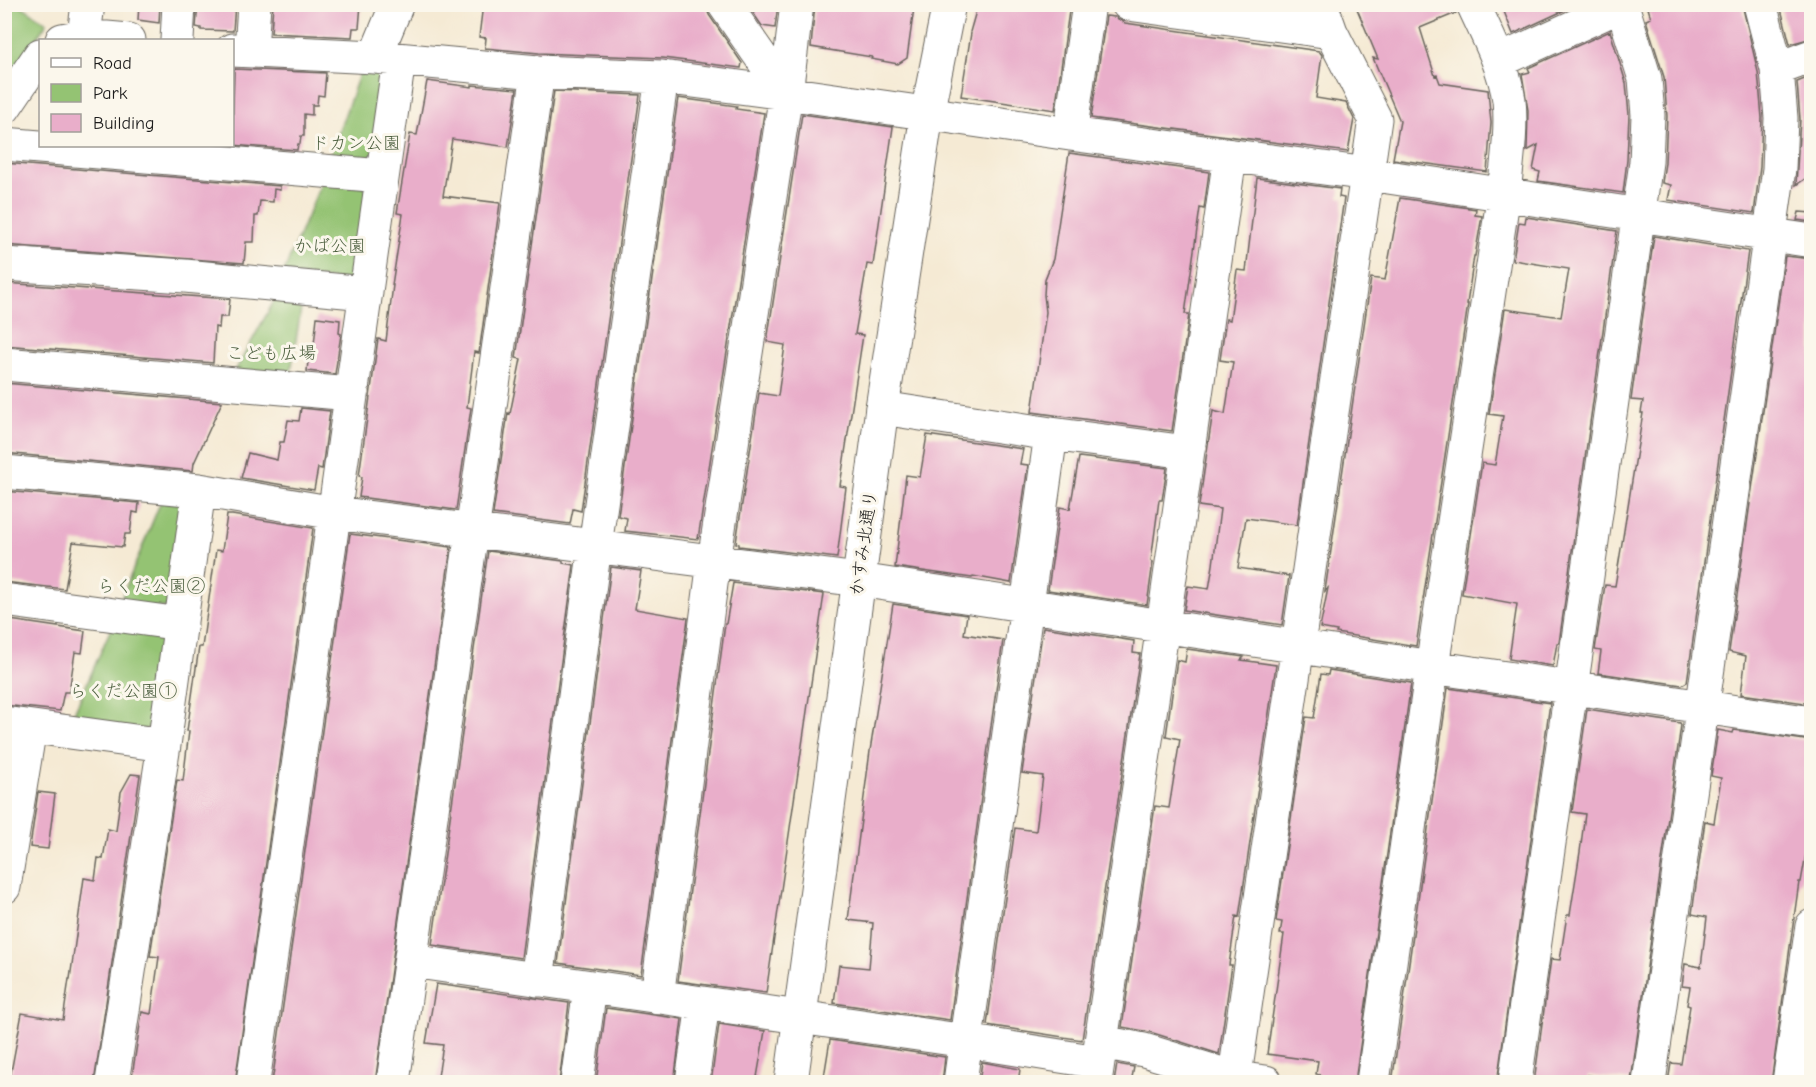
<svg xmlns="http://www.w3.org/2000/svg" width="1816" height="1087" viewBox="0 0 1816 1087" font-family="'Comic Neue','Klee One',sans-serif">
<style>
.green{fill:#94c373;stroke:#587048;stroke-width:1.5}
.building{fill:#e9aeca}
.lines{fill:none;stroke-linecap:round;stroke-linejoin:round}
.minor-casing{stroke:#68645c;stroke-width:35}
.tertiary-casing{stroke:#68645c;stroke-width:35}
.minor{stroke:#fff;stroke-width:33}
.tertiary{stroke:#fff;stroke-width:33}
.labels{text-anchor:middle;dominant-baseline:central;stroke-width:6;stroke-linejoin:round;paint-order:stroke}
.park-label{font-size:18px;fill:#4c5f3f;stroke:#fbf7ec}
.street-label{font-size:18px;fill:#1c1c1c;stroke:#fbf7ec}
</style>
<rect width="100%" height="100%" fill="#fbf7ec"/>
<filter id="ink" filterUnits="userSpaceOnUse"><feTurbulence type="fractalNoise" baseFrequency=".0167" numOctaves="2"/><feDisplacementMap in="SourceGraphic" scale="12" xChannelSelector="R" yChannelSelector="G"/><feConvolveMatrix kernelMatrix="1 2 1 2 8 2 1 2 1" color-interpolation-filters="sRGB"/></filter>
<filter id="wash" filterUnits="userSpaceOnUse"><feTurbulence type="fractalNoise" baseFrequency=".008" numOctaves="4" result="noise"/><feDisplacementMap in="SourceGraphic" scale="24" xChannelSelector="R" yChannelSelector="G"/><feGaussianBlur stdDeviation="1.35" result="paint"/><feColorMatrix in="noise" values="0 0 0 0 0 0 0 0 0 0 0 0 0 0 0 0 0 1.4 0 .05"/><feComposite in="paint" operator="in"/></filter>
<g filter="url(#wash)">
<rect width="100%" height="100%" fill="#f5ead4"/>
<!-- green -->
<path class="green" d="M5 5H20L47 23 5 84Z
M360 72 379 74 386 82 375 158 328 162Z
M322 181 363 184 368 193 358 275 347 281 283 274Z
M279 292 303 296 290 378 234 373Z
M161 501 178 503 187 511 171 607 117 609Z
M113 624 159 630 167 641 154 725 144 730 71 720Z"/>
<g id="blocks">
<!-- building -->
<path class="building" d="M139 4H160L159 23 138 20Z
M198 4H235L233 31 201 30V28L196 27Z
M273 4H361L359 28H353L352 37 271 33Z
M483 4H705L709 15 742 63 741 68 663 58 539 53 485 48 486 38 479 37Z
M747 4H778L775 28 762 26Z
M815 4H887L914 8 907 58 898 64 871 59 872 57 811 47Z
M978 4H1070L1055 110 961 96 971 33 970 32Z
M1355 4H1455L1456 13 1420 28 1435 76 1437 75 1440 83 1488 90 1491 123 1487 172 1393 159 1400 121 1373 58 1378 59Z
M1501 4H1578L1513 34Z
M1663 4H1742L1758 72 1762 118 1760 167 1754 213 1668 200 1671 185 1662 183 1665 163 1667 116 1664 77 1646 20 1651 18 1648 8Z
M1791 4H1812V38L1790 44 1781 9Z
M1106 16 1115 17 1125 23 1319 51 1322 55 1316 98 1346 103 1354 119 1348 152 1091 118Z
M1610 31 1626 83 1629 115 1627 160 1623 193 1538 181 1540 172 1533 170 1538 145 1527 151 1528 110 1522 74 1530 72 1528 68Z
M234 69 326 73 324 96 318 95 317 105H312V115L304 114V136H301L300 144H298L297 150 232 145Z
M1812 76V174L1796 185 1800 119 1797 82Z
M427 81 472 87V85L517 89 508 147 452 139 443 196 500 203 479 353 474 352 467 407 471 408 456 510 359 497 362 477 359 476 378 339 386 341 393 285H392L403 214 397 213 403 176 410 134 417 135Z
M554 91 640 95 581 511 573 509 570 524 493 514 508 413 510 414 521 359 516 358Z
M678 98 737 106 736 109 764 113 698 539 625 531 627 518 618 516Z
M802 114 893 127 873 265 867 264 855 334 863 335 840 486 846 487 837 558 739 546V544L736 543 759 393 778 396 785 345 767 342Z
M1069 153 1209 172 1204 209 1200 208 1185 314H1189L1172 431 1032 412 1046 312 1044 295 1045 279 1053 259Z
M4 163 280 186V190L274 189 273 202 260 201 258 216H255L254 242H246L244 263 4 245Z
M1257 178 1340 189 1339 197 1344 198 1297 525 1246 518 1238 568 1289 576 1282 625 1184 610 1188 586 1209 589 1213 565 1220 509 1199 506 1213 411 1225 414 1233 362 1220 360 1226 319 1230 320 1237 270 1246 271Z
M1400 198 1476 209 1475 215 1482 216 1475 256H1474L1467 304H1468L1416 646 1336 633 1337 631 1320 628 1328 588 1325 591 1371 278 1385 280Z
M1799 212 1812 213V222L1797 220Z
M1526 217 1617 231 1559 643H1557L1553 666 1509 659 1517 604 1462 594 1482 463 1495 465 1503 416 1489 414 1505 309 1561 317 1569 269 1513 260 1519 222 1525 223Z
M1654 236 1748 251 1687 682 1682 685 1598 673 1601 651 1595 650 1605 585 1615 586 1643 413H1641L1643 401 1631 400Z
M1785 256 1812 259V407L1805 457H1812V704L1741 694 1746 656 1729 652Z
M4 283 230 299 228 317H220L219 328 215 327 213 363 4 345Z
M317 317 340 320 339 333 341 334 335 374 307 371 308 361H311L313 354Z
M4 383 222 402 194 463 193 471 4 453Z
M301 408 330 411 322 469 318 468 314 490 241 478 248 453 277 460 280 442H284L288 420 299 421Z
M927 435 1023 449 1020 464 1028 465 1011 583 973 576 972 578 895 567 906 475 920 477Z
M1079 457 1167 468 1162 500H1159L1151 561 1153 562 1147 605 1048 590 1060 507 1070 509Z
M4 491 139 503 138 513 133 512 130 534H125L123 547 73 542 65 589 4 582Z
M227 515H232L313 528 235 1083H131L142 1012 151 1014 159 957 150 956 177 780 183 781 189 731H187L199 647H202L216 550 222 551Z
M350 534 451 547 375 1083H272Z
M488 551 563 561V563L574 565 521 958 432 945Z
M611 567 641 571 635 609 688 618 641 975 558 963Z
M733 583 824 594 766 993 678 981 725 624H726Z
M893 604 967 615 964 634 1003 640 950 1020 834 1003 839 965 869 968 873 923 848 920 870 751Z
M10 620 85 631 82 653 75 652 69 692H64L60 711 4 705V633H8Z
M1043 627 1134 641 1133 653 1140 654 1082 1040 987 1025 1015 828 1036 831 1043 776 1022 773Z
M1187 649 1244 657 1241 660 1276 665 1239 917 1236 916 1229 965H1232L1219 1054 1150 1032 1122 1027 1155 806 1169 808 1180 739 1166 736 1177 660 1185 662Z
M1329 670 1411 683 1355 1082 1320 1077V1075L1316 1074 1318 1061 1267 1054 1284 934H1280L1282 922 1276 921 1306 717 1314 718 1321 674 1328 675Z
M1448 688 1550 703 1497 1083H1392Z
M1587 709 1680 723 1681 725 1631 1081 1588 1075 1587 1083H1534L1551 959 1560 960 1567 915H1570L1580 852 1585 814 1572 812Z
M1718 730 1733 733 1734 730 1812 741V804L1806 836 1809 837 1801 882H1799L1771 1083H1668L1671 1063 1681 1064 1690 1006 1687 1005 1690 987 1682 986 1685 964 1701 967 1707 917 1692 914 1705 821 1714 823 1721 778 1711 776Z
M131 774 140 775 94 1083H9L22 1013 63 1020 69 979H70L84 878 95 880 98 858 103 859 108 829 116 831 121 792Z
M38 792 55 794 48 849 30 847Z
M436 984 569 1003 559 1083H437L443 1045 426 1043Z
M606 1008 682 1019 674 1083H596Z
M719 1024 765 1031 756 1083H711Z
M830 1040 945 1057 942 1083H823Z
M982 1062 1020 1069 1018 1083H979Z
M1117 1064 1134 1067 1131 1083H1114Z"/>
</g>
</g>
<g filter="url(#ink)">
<use href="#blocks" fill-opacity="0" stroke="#68645c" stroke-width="1.5"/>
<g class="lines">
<defs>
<path id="minor" d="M724 4 786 93
M1128 4 1331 32
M84 36 129 40
M62 40 84 36 88 4
M177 40 179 4
M232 50 375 57 538 72 662 77 786 93 1070 134 1368 174 1812 241
M251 51 254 4
M375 57 397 4
M1499 61 1624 4
M1777 69 1812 56
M4 108 40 55
M1070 134 1089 4
M4 144 382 176
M4 264 185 276 366 293
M4 364 351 394
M882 408 1051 434 1187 452
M4 472 199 490 335 513 859 580 1432 667 1812 723
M4 600 181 624
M4 723 164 745
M4 887 30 727
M411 961 966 1041 1098 1062
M537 980 595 546 662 77
M657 997 714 561 786 93 797 4
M1101 1042 1144 1050 1235 1078 1266 1082
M112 1082 164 745 199 490
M253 1082 399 60
M393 1082 538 72
M577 1082 590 988
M692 1082 703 1004
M960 1082 1051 434
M1095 1082 1163 626 1230 156
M1234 1082 1375 119 1331 32 1321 4
M1373 1082 1432 667 1504 193C1507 164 1512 129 1509 100 1504 66 1487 35 1473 4
M1515 1082 1646 162 1648 115 1645 79 1622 5
M1649 1082 1779 169 1781 118 1777 69 1760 4
M1789 1082 1812 926"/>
<path id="tertiary" d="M791 1082 882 408 927 114 949 4"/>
</defs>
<!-- minor casing -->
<use href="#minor" class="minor-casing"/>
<!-- tertiary casing -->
<use href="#tertiary" class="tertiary-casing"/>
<!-- minor -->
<use href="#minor" class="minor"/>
<!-- tertiary -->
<use href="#tertiary" class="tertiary"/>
</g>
</g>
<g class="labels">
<!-- park labels -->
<g class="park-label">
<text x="356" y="143">ドカン公園</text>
<text x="330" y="246">かば公園</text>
<text x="271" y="353">こども広場</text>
<text x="151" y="586">らくだ公園②</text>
<text x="123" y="691">らくだ公園①</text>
</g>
<!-- street labels -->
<g class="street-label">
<text transform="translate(864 543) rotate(-82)">かすみ北通り</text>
</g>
</g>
<!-- margin -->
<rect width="1816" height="1087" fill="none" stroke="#fbf7ec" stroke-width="24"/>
<!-- legend -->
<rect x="39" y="39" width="195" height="108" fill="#fbf7ec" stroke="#a29f99" stroke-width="1.5"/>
<rect x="51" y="58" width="30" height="9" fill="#ffffff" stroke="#a29f99" stroke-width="1.5"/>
<text x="93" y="69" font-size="18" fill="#1c1c1c">Road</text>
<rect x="51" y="84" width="30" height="18" fill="#94c373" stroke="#a29f99" stroke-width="1.5"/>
<text x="93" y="99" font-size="18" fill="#1c1c1c">Park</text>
<rect x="51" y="114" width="30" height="18" fill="#e9aeca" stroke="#a29f99" stroke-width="1.5"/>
<text x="93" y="129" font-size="18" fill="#1c1c1c">Building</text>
</svg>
